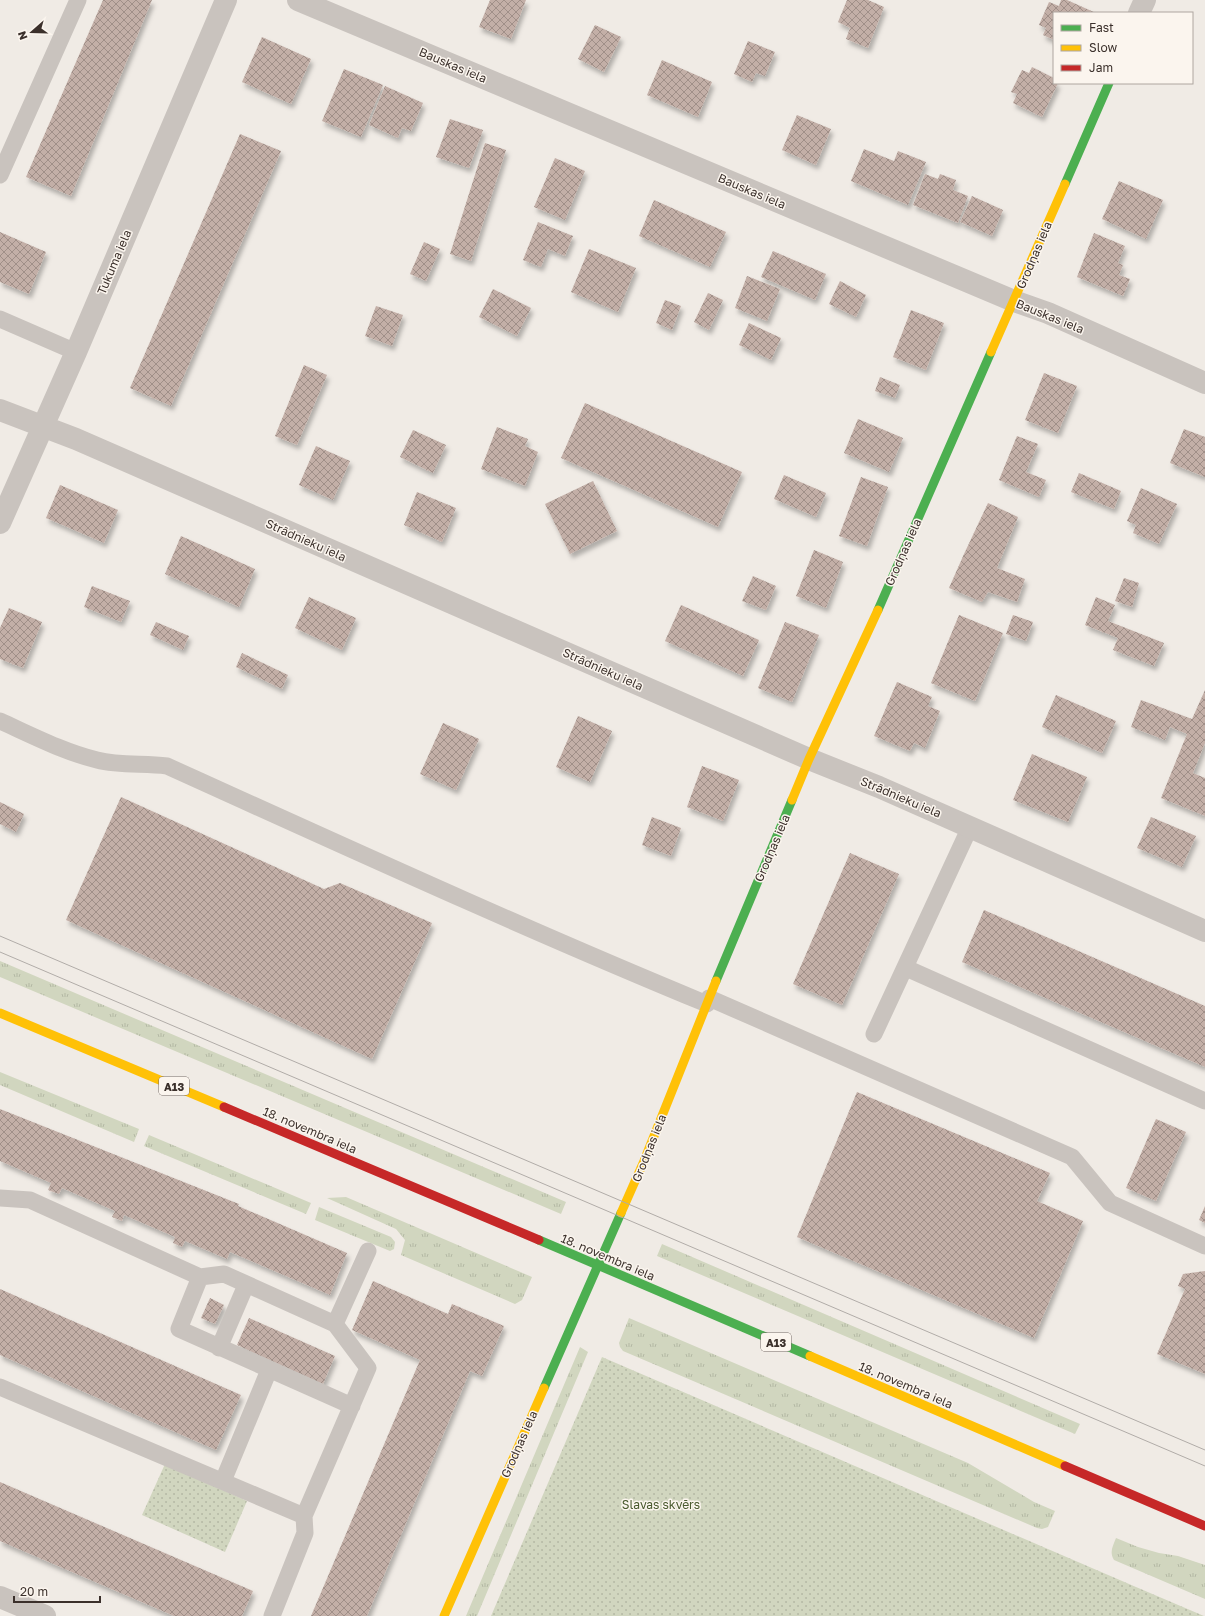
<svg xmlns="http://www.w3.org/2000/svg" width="1205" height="1616" viewBox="0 0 1205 1616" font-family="'Golos Text',sans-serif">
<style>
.grass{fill:url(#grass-tufts)}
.park{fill:url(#park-dots)}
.building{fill:url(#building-cross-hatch);filter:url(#shadow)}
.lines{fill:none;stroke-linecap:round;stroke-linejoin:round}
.lane{stroke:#c9c3be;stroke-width:17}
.street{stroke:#c9c3be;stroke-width:22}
.fast{stroke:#4caf50;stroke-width:9}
.slow{stroke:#ffc107;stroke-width:9}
.jam{stroke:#c62828;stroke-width:9}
.tram{stroke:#b1aca8;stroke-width:1}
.labels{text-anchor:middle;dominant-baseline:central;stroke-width:3;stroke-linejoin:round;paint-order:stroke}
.shield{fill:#fbf5ee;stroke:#756b66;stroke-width:1}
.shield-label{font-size:11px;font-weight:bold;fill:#3b302b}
.street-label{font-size:12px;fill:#3b302b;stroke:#fbf5ee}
.park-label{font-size:12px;fill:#4a5a2e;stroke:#fbf5ee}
</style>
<defs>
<pattern id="grass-tufts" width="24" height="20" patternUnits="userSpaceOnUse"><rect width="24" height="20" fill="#d1d6bf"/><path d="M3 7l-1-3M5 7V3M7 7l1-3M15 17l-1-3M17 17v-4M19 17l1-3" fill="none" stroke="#b4b8a4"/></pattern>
<pattern id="park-dots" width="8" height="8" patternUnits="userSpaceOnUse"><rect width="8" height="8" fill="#d1d6bf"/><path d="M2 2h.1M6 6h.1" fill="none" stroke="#b4b8a4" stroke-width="1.8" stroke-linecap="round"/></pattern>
<pattern id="building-cross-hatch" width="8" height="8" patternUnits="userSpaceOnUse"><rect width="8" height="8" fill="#c3afa7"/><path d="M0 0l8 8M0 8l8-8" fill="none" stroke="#a08f88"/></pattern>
<filter id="shadow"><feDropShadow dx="2.5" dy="4.5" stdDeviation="2" flood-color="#0004"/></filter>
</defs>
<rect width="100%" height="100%" fill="#f0ebe5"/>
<!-- grass -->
<path class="grass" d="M0 961 566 1202 561 1214 0 977Z
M0 1072 139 1129 134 1142 0 1085Z
M149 1135 311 1203 306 1214 144 1146Z
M346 1197 532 1277 522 1300 515 1304 401 1255 405 1240 396 1229 327 1198Z
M319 1207 391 1237 395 1242 394 1249 390 1251 315 1220Z
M662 1244 1080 1424 1075 1434 657 1256Z
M629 1318 968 1463 1034 1502 1055 1511 1048 1527 1042 1529 1037 1528 623 1351 620 1347 619 1343Z
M580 1347 588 1352 477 1616H466Z
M1116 1538 1138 1547 1159 1553 1178 1556 1205 1565V1599L1114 1560C1109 1552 1113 1546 1116 1538Z"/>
<!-- park -->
<path class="park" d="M602 1357 1136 1587 1204 1616H491Z
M165 1464 247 1501 225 1552 142 1515Z"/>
<!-- building -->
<path class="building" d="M103 0H152L71 196 26 177Z
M490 0H526L511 39 479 27Z
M847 0H868L884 7 868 48 846 39 850 28 838 22Z
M1061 0H1067L1096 13H1054V40L1043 35 1046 28 1039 25 1049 2 1059 6Z
M595 25 621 37 604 72 578 59Z
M262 37 311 59 291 104 242 82Z
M748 41 775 52 765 76 756 73 752 82 734 74Z
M662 60 712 82 698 117 647 95Z
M1032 67 1054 78V83H1058L1042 117 1013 103 1017 94 1011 92 1022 70 1029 73Z
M344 69 383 85 361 137 322 121Z
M385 86 423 103 411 131 402 128 398 138 369 125Z
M797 115 831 129 816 165 782 150Z
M450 119 483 130 469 168 436 157Z
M240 134 281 151 171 406 130 388Z
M485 143 506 150 471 261 450 254Z
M864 149 894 161 898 151 926 162 908 205 851 181Z
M555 158 585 171 565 220 534 207Z
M925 174 938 179 940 174 956 180 953 190 968 196 958 223 913 205Z
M1119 181 1163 200 1146 239 1102 219Z
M972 196 1003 210 992 236 960 222Z
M654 200 726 232 710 267 639 236Z
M538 222 573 236 565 256 548 249 541 267 523 260Z
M0 232 46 252 29 294 0 282Z
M1094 233 1125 246 1118 263 1123 265 1119 275 1130 279 1123 296 1077 277Z
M424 242 440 249 426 281 410 274Z
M589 249 636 268 618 312 571 292Z
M773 251 826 274 815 300 761 277Z
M747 276 780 289 767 321 735 308Z
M840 281 866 295 856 317 829 304Z
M493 289 531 308 517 336 479 317Z
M708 293 723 300 709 330 694 322Z
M665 300 681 306 672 330 656 323Z
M376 306 403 315 392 346 365 336Z
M911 310 944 323 926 370 893 357Z
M749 323 781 338 771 360 739 345Z
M304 365 327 375 297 445 275 436Z
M1044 373 1077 386 1058 433 1025 420Z
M880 377 900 385 895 398 875 391Z
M585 403 742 472 718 527 561 458Z
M858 419 903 438 889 472 844 453Z
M497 427 528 439 525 446 538 452 525 486 481 469Z
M1184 429 1205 437V477L1170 463Z
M413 430 446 445 433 473 400 457Z
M1017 436 1038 444 1026 472 1046 480 1039 497 999 480Z
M316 446 350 461 333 500 299 485Z
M1079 473 1121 491 1114 509 1071 492Z
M784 475 826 493 816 517 774 499Z
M861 477 888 487 867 546 839 536Z
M593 481 617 531 570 554 545 504Z
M60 485 118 510 104 543 46 518Z
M1141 488 1177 504 1159 544 1133 533 1136 525 1127 521Z
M417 492 456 508 442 542 404 525Z
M988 503 1018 517 997 568 1025 579 1017 602 988 592 982 602 949 588 964 554Z
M181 536 255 569 239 607 165 574Z
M814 550 843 562 826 608 796 596Z
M753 576 776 586 766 610 742 601Z
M1124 578 1139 583 1132 607 1115 601Z
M92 586 130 601 121 622 84 607Z
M309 597 356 618 342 650 295 628Z
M1096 597 1115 605 1108 621 1164 643 1154 666 1113 650 1118 638 1085 625Z
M681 605 759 640 743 676 665 641Z
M9 608 42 622 23 668 0 659V628Z
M959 615 1003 633 975 701 931 683Z
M1013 615 1033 622 1026 641 1006 634Z
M156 622 189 636 183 650 150 635Z
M785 622 819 635 792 702 758 688Z
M242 653 288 675 282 689 236 667Z
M897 682 932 697 928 706 940 711 925 748 914 743 910 751 874 736Z
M1205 690V743L1193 773 1205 778V816L1161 798 1187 734 1170 727 1165 740 1131 727 1141 700 1192 719Z
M1056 695 1116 721 1102 753 1042 727Z
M578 716 612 731 590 782 556 767Z
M443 723 479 739 456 790 420 774Z
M1032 754 1087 777 1068 822 1013 800Z
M702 766 739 780 723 821 687 807Z
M121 797 324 889 340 883 432 923 372 1059 66 920Z
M0 802 24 814 16 832 0 824Z
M652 817 681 828 671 856 642 845Z
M1151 817 1196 836 1182 867 1137 848Z
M850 853 899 874 842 1005 793 984Z
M984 910 1205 1006V1067L962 962Z
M857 1092 1050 1173 1037 1201 1083 1221 1034 1338 797 1237Z
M0 1109 239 1204 238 1206 347 1253 330 1295 230 1252 227 1259 185 1241 182 1247 173 1243 175 1237 124 1215 122 1221 112 1217 115 1211 62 1188 59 1194 48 1190 51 1183 0 1161Z
M1156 1119 1186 1132 1156 1201 1126 1188Z
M1205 1206V1223L1199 1220Z
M1205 1271V1374L1157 1354 1185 1289 1178 1286 1183 1274Z
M373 1281 448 1314 452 1304 504 1326 482 1376 470 1371 367 1616H311L420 1360 352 1330Z
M0 1289 241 1395 216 1450 0 1355Z
M210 1298 224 1305 215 1324 201 1318Z
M249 1318 335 1356 323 1384 237 1345Z
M0 1482 253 1591 242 1616H174L0 1541Z"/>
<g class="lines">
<!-- lane -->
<path class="lane" d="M0 175 78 0
M0 319 76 352
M0 721C31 735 64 752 97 760 120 766 144 763 167 766 346 847 525 929 707 1004
M906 968 1205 1101
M709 998 1072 1157 1110 1203 1205 1246
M874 1034 970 827
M0 1198 30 1200 200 1277 224 1274 335 1324 368 1368 304 1516 305 1533 272 1616
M200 1277 179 1329 352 1406
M335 1324 368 1251
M219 1348 246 1285
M0 1387 304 1516
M223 1481 269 1370"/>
<!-- street -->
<path class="street" d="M298 0 1014 301 1048 313 1205 383
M1139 13 1145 0
M0 410 76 439 809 759 879 787 1205 931
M0 523 76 352 226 0
M0 1597 45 1616"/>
<!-- fast -->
<path class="fast" d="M1065 184 1109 83
M878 610 991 352
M716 981 792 800
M539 1240 810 1356
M544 1388 621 1213"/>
<!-- slow -->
<path class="slow" d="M991 352 1065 184
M792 800 809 759 878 610
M0 1013 224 1107
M621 1213 644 1161 716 981
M810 1356 1065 1466
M444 1616 544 1388"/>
<!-- jam -->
<path class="jam" d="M224 1107 539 1240
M1065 1466 1205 1526"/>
<!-- tram -->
<path class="tram" d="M0 936 1205 1450
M0 952 1205 1466"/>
</g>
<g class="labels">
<!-- shield labels -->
<g class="shield">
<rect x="159" y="1077" width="30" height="18" rx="3"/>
<rect x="761" y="1333" width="30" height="18" rx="3"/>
</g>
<g class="shield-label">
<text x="174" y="1086">A13</text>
<text x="776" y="1342">A13</text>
</g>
<!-- street labels -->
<g class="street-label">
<text transform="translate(453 65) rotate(23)">Bauskas iela</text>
<text transform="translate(752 191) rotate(23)">Bauskas iela</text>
<text transform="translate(1034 255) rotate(-67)">Grodņas iela</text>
<text transform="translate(114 262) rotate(-67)">Tukuma iela</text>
<text transform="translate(1050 316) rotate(22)">Bauskas iela</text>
<text transform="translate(306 540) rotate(24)">Strādnieku iela</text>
<text transform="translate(903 552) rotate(-66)">Grodņas iela</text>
<text transform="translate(603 669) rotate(24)">Strādnieku iela</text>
<text transform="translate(901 797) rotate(23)">Strādnieku iela</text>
<text transform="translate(772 848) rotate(-67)">Grodņas iela</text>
<text transform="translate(310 1130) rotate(23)">18. novembra iela</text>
<text transform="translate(649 1148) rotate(-68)">Grodņas iela</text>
<text transform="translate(608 1257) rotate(23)">18. novembra iela</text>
<text transform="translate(906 1385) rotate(23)">18. novembra iela</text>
<text transform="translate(519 1444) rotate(-66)">Grodņas iela</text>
</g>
<!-- park labels -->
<g class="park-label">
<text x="661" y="1504">Slavas skvērs</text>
</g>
</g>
<!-- legend -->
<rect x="1053" y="12" width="140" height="72" fill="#fbf5ee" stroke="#aea6a0"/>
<rect x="1061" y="25" width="20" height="6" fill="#4caf50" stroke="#aea6a0"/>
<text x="1089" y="32" font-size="12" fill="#3b302b">Fast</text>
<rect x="1061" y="45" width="20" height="6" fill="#ffc107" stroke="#aea6a0"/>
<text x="1089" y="52" font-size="12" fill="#3b302b">Slow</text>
<rect x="1061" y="65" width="20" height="6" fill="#c62828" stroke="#aea6a0"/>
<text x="1089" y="72" font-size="12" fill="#3b302b">Jam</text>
<!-- north arrow -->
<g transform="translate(32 32) rotate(250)" stroke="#fbf5ee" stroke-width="3" paint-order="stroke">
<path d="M0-3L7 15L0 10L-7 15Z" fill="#3b302b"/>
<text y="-6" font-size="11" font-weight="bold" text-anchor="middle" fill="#3b302b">N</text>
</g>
<!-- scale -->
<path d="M14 1596v6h86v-6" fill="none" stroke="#3b302b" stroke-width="2"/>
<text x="20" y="1596" font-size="12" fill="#3b302b" stroke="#fbf5ee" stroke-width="3" paint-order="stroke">20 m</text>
</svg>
